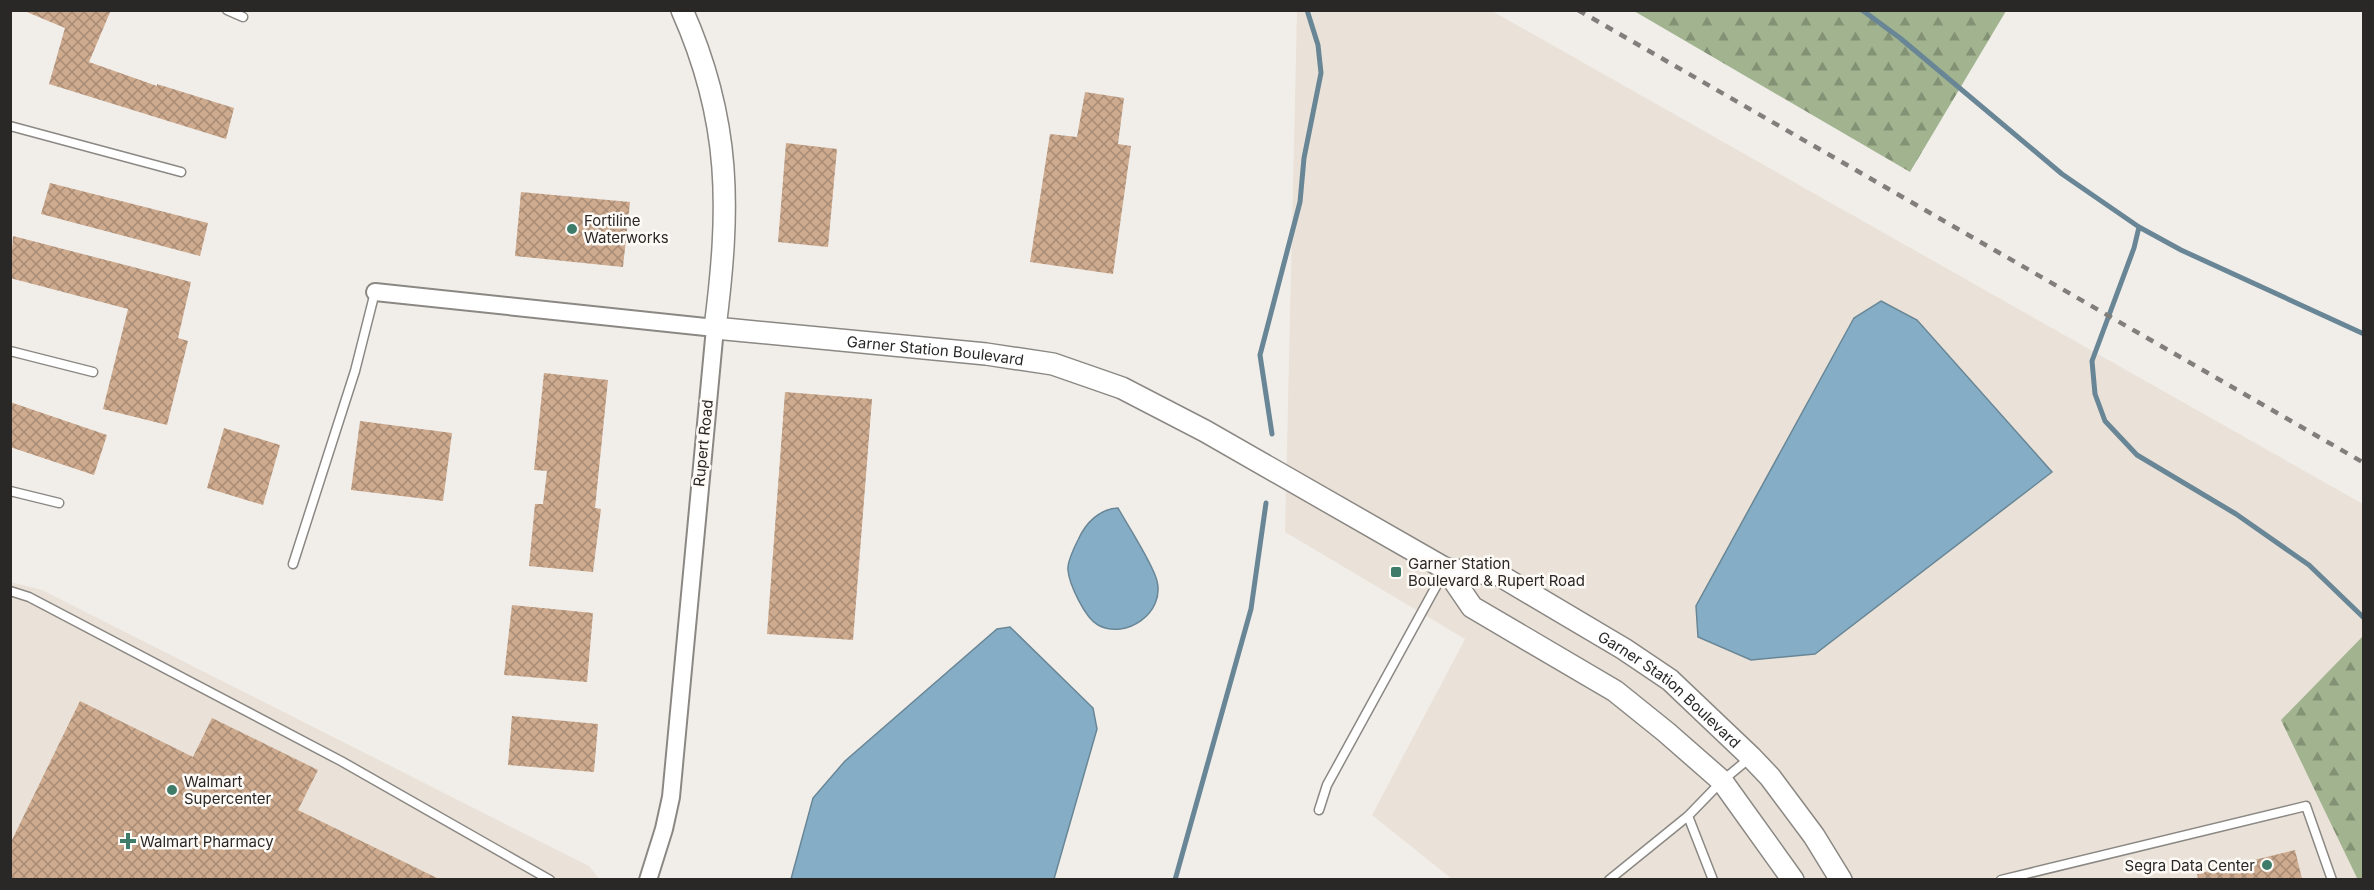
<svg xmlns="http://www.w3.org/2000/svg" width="2374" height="890" viewBox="0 0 2374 890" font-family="Inter,sans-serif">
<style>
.built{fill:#eae2d8}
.forest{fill:url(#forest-firs)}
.water{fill:#85aec6;stroke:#698696;stroke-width:1.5}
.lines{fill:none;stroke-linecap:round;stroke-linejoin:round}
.stream{stroke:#698696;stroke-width:5}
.building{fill:url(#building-cross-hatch)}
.service-casing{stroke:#8b8884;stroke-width:11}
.minor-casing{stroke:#8b8884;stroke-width:20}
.tertiary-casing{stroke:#8b8884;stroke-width:24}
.service{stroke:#fff;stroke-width:8}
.minor{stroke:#fff;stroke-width:16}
.tertiary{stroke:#fff;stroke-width:21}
.rail{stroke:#807f7c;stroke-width:4.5;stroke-dasharray:8 8;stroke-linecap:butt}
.poi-dot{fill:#3e7c69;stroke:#fefbf7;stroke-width:2}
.labels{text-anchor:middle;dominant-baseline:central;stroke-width:5;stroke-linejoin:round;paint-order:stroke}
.poi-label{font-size:15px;fill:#292827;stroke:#fefbf7;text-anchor:start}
.street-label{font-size:15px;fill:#292827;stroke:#fefbf7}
</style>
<defs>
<pattern id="forest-firs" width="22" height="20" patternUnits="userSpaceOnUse" patternTransform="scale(1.5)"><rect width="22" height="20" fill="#a1b48f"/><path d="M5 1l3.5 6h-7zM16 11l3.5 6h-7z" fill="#839275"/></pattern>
<pattern id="building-cross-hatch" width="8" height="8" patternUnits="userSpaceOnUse" patternTransform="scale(1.5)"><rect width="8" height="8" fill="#ceab8f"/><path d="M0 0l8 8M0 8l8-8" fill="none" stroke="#a78b75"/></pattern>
</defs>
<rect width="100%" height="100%" fill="#f1eeea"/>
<!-- built -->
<path class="built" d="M1297 11H1492L2363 504V879H1452L1372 815 1465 639 1285 532Z
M11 582 42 590 589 866 599 879 11 880Z"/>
<!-- forest -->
<path class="forest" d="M1634 11 2006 10V11L1910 172Z
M2363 636 2364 879 2358 880 2281 720Z"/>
<!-- water -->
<path class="water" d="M1881 301 1917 320 2052 472 1815 654 1751 660 1698 637 1696 606 1854 318Z
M1118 508C1128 526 1153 564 1157 581 1165 613 1126 640 1098 625 1085 618 1069 584 1068 570 1067 562 1074 548 1078 540 1086 522 1100 509 1118 508Z
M1010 627 1093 708 1097 729 1054 879H791L813 798 845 761 997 629Z"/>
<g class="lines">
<!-- stream -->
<path class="stream" d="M1862 10 1900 38 2062 174 2139 227 2181 250 2364 334
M2139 227 2134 248 2092 361 2095 394 2105 421 2137 455 2236 514 2309 565 2364 618
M1272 434 1260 355 1300 202 1304 158 1321 73 1318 45 1307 10
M1175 880 1251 609 1266 503"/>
</g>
<!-- building -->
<path class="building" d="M22 10H111L89 62 157 86V84L234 108 226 139 49 84 65 28Z
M1085 92 1124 98 1118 144 1131 146 1113 274 1030 262 1050 134 1077 137Z
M786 143 837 149 828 247 778 242Z
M50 183 208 223 200 256 41 214Z
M521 192 630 202 623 267 515 256Z
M13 236 191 282 178 338 188 341 167 425 103 409 128 309 10 278Z
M544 373 608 380 595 508 601 509 593 572 529 566 535 504H543L547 471 534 470Z
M785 392 872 399 853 640 767 634Z
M10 402 107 435 94 475 10 447Z
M360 421 452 433 443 501 351 490Z
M224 428 280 445 263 505 207 488Z
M512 605 593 613 587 682 504 675Z
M80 701 193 757 212 718 318 770 298 810 439 879H10V844Z
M512 716 598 724 594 772 508 765Z
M2295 850 2302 879H2198L2197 874Z"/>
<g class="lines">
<defs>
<path id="service" d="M227 10 243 17
M10 126 181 172
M10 351 93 372
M10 491 59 503
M293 564 355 371 375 292
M10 591 29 597 341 761 550 880
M1319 810 1327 785 1445 570
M1688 816 1713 880
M1609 880 1688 816 1722 781 1751 757
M2001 880 2306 806 2332 880"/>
<path id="minor" d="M375 292 715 328 671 797 664 829 648 880"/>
<g id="tertiary">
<path id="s1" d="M682 10C732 122 730 210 715 328L986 354 1053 364 1122 388 1205 431 1446 569 1499 575 1624 649 1670 680 1751 757 1770 777 1814 836 1841 880"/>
<path d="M1446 569 1472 607 1615 691 1666 732 1722 781 1793 880"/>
</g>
</defs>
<!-- service casing -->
<use href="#service" class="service-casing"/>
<!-- minor casing -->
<use href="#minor" class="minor-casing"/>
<!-- tertiary casing -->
<use href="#tertiary" class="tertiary-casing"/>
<!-- service -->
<use href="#service" class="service"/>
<!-- minor -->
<use href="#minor" class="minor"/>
<!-- tertiary -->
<use href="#tertiary" class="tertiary"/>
<!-- rail -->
<path class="rail" d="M1578 10 2364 463"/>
</g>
<!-- markers -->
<g class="poi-dot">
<circle cx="572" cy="229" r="6"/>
<rect x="1390" y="566" width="12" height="12" rx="3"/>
<circle cx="172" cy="790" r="6"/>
<path d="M125 832h6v6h6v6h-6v6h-6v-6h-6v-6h6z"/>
<circle cx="2267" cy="865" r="6"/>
</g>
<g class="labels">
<!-- poi labels -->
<g class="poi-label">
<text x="584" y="220">Fortiline<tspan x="584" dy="17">Waterworks</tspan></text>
<text x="1408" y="563">Garner Station<tspan x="1408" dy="17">Boulevard &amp; Rupert Road</tspan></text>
<text x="184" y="781">Walmart<tspan x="184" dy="17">Supercenter</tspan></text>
<text x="140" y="841">Walmart Pharmacy</text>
<text x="2255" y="865" text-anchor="end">Segra Data Center</text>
</g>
<!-- street labels -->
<g class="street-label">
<text stroke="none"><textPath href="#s1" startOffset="546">Garner Station Boulevard</textPath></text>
<text transform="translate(703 443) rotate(-84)">Rupert Road</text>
<text stroke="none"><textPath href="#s1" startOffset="1368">Garner Station Boulevard</textPath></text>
</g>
</g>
<!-- border -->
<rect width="2374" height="890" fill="none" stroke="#292827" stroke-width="24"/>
</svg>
